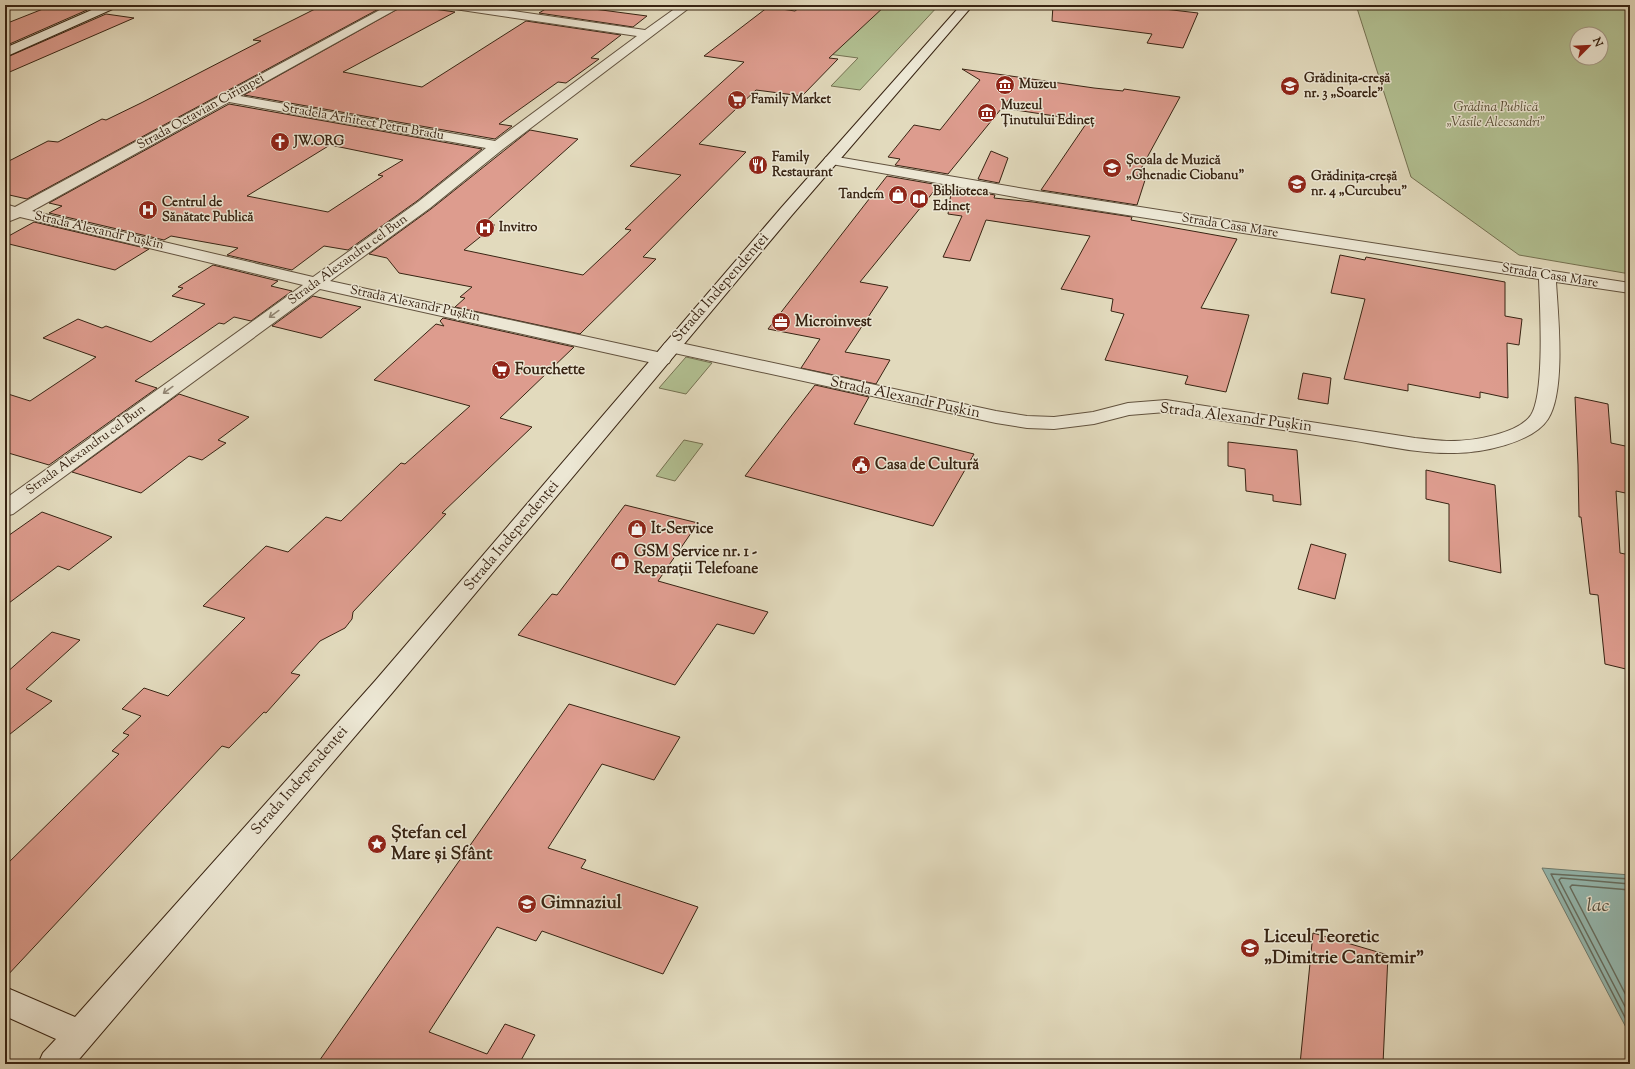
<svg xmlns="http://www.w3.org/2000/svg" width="1635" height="1069" viewBox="0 0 1635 1069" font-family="'Sorts Mill Goudy',serif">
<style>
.green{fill:#b2c092;stroke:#757252;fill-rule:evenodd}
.water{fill:#95bab2;stroke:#707e72}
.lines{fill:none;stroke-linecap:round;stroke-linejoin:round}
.shore{stroke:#666f62;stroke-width:1.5}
.building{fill:#dd9c8e;stroke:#382413;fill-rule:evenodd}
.street-casing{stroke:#62523e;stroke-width:2}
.secondary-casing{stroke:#382413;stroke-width:2}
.street{fill:#ece7d4;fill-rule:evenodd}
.secondary{fill:#ece7d4;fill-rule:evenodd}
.oneway{stroke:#928674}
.labels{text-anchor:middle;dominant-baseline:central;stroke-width:3;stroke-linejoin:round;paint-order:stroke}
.far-poi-label{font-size:13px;font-weight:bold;fill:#382413;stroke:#ece7d4;text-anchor:start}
.far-park-label{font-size:13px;font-style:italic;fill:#564b33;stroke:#ece7d4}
.far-street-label{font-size:13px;fill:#382413;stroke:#ece7d4}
.street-label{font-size:15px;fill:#382413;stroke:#ece7d4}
.poi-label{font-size:15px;font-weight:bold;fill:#382413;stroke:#ece7d4;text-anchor:start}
.near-poi-label{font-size:18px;font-weight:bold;fill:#382413;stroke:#ece7d4;text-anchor:start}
.near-water-label{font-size:19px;font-style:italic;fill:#4f4a3b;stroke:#ece7d4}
</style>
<rect width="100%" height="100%" fill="#e2dabd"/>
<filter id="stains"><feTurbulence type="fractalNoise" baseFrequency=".005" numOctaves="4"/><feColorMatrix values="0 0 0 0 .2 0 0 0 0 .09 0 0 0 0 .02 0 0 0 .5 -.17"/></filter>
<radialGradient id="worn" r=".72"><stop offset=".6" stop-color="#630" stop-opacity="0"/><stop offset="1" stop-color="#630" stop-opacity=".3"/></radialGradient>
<!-- green -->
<path class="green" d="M855 5H939L860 90 831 86 858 58 806 51Z
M1356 5H1630V274L1519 255 1411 177ZM1577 34H1601V58H1577Z
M686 357 712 363 686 394 659 388Z
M684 440 703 444 675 481 656 476Z"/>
<!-- water -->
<path class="water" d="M1542 868 1630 875V1035Z"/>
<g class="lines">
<!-- shore -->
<path class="shore" d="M1630 879 1551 874 1630 1027
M1630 884 1561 878 1559 880 1630 1016
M1630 890 1572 885 1570 887 1630 1003"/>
</g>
<!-- building -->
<path class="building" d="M53 5 87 10 5 46V24Z
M323 5H386L27 199 5 194V163L48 141 58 142 102 119 106 120 141 103 261 41 253 40Z
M405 5 455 12 343 72 422 87 526 21 621 35 591 58 599 59 566 83 558 82 499 124 512 126 495 139 244 95Z
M552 5 594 9 647 16 633 27 539 13Z
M803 5H886L829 58 838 59 802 96 756 90 699 144 746 152 643 257 656 259 580 334 455 307 465 298 460 297 472 287 399 273 387 258 369 254 431 209 530 130 578 139 484 223 495 225 464 250 583 275 631 230 625 229 681 175 630 166 744 62 704 56 768 7 795 11Z
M1053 5H1130L1198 13 1183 48 1147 43 1152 34 1052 21Z
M106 14 134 18 5 74V58Z
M962 69 1094 88 1123 91 1124 89 1180 97 1137 176 1146 177 1137 205 1041 190 1088 121 1009 109 1013 100 1010 98 948 174 895 165 900 159 888 157 914 125 940 130 980 80Z
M229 104 482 149 417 201 348 250 324 246 292 270 227 255 238 248 171 236 164 240 49 213 62 206 49 203ZM330 145 403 160 378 175 383 176 328 212 247 196Z
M991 151 1008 158 999 183 978 179Z
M887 176 939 185 860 282 888 287 845 352 890 360 876 384 801 368 820 339 768 329Z
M973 191 995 195 994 198 1033 202 1132 217 1131 220 1237 239 1201 308 1249 315 1226 392 1185 384 1188 376 1105 360 1124 314 1111 311 1113 299 1061 289 1090 236 986 220 970 261 943 257 962 216 948 214 951 193 971 195Z
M34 222 149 249 115 270 5 243V238Z
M1340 255 1365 260 1366 257 1505 282V316L1522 319 1519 345 1507 343 1508 398 1480 392V398L1408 384V391L1344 379 1365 299 1331 293Z
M213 265 278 281 271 286 292 291 251 321 234 317 224 324 219 323 135 381 157 388 49 465 5 452V393L30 401 96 357 43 338 78 319 102 328 106 326 151 342 205 304 172 296 183 288 178 287Z
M313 296 361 307 321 338 272 326Z
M443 318 574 347 500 418 532 427 442 513 446 514 353 612 352 619 345 628 320 641 291 673 300 675 266 713 264 712 229 748 222 746 5 978V866L119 754 112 751 129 735 123 733 141 716 122 709 144 688 168 696 245 618 203 606 266 546 288 552 326 517 341 521 401 463 405 464 470 406 374 380 436 324 444 326 440 321Z
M1303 373 1331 378 1328 404 1298 399Z
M815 385 869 397 854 424 974 454 933 526 745 476Z
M179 394 249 417 218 440 226 443 202 460 189 456 141 493 72 472Z
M1575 397 1608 404 1611 443 1630 447V494L1616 491 1620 553 1630 555V670L1605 664 1598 595 1590 594 1581 517H1579L1578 465Z
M1228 442 1297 450 1301 505 1273 501V495L1246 491 1245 469 1228 466Z
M1426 470 1495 485 1501 573 1449 561V504L1426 499Z
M625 505 698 523 658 581 768 612 754 634 717 624 675 685 518 635 552 594 557 595Z
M42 512 112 537 69 570 58 566 5 606V538Z
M1311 544 1346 554 1335 599 1298 589Z
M52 632 80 640 26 689 52 701 5 738V674Z
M569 704 680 737 654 780 602 764 548 848 586 860 581 868 698 907 663 974 542 931 536 941 497 927 429 1032 487 1054 505 1024 535 1035 519 1064H317Z
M1313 933 1388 955 1383 1064H1300Z"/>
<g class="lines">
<defs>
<path id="street" d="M389 5H404L240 96 495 141 637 36 448 8 442 5H472L645 30 680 5H693L503 149 430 208 330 281 662 353 669 355 671 359 669 363 662 365 320 289 13 514 5 516V499L303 285 20 217 10 221 5 219V204L15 207ZM229 102 486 148 418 202 313 277 32 211Z
M831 156 1037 191 1630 283V293L1556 282C1558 315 1566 391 1548 419 1533 443 1480 453 1454 453 1419 454 1383 445 1349 440 1288 431 1227 421 1166 412L1129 415 1094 424 1054 429 1027 428 996 423 665 351 662 347 665 343 671 341 996 411 1027 416 1054 417 1093 412 1128 403 1166 400 1415 438C1427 439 1439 441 1451 441 1473 441 1518 434 1531 415 1545 393 1540 307 1539 279L1037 201 826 163 824 160 826 157Z"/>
<path id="secondary" d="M103 5H119L117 7 5 57V48Z
M961 5H973L792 215 392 693 75 1064H38L43 1053 56 1039 5 1016V987L75 1017 375 681 781 208Z"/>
</defs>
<!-- street casing -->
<use href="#street" class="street-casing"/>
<!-- secondary casing -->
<use href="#secondary" class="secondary-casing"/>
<!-- street -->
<use href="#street" class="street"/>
<!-- secondary -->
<use href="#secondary" class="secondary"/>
</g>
<!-- one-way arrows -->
<defs><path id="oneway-shaft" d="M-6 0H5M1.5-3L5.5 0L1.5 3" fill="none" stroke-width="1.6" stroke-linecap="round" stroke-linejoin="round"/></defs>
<g class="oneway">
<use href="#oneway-shaft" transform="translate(274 314) rotate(144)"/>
<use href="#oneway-shaft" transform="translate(168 390) rotate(144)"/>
</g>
<!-- icons -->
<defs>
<symbol id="museum-disc" viewBox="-11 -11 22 22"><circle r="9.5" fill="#8f2418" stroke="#ece7d4"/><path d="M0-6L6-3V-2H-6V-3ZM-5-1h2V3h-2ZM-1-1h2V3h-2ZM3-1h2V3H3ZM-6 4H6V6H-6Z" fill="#fff"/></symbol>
<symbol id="school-disc" viewBox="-11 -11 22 22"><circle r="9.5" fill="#8f2418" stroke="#ece7d4"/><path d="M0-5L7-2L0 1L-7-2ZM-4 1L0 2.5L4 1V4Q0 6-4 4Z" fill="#fff"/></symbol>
<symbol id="supermarket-disc" viewBox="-11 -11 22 22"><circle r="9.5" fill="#8f2418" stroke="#ece7d4"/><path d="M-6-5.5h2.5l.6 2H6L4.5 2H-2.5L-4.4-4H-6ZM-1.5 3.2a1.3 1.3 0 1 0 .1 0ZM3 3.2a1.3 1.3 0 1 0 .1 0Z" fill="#fff"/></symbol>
<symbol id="church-disc" viewBox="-11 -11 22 22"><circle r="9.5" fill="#8f2418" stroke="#ece7d4"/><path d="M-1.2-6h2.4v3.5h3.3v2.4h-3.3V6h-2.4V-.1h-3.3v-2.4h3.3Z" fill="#fff"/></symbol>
<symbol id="restaurant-disc" viewBox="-11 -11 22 22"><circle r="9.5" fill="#8f2418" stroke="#ece7d4"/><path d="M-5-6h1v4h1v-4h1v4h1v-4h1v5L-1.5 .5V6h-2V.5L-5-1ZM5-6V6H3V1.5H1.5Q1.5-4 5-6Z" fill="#fff"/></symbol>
<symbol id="shop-disc" viewBox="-11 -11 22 22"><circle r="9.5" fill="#8f2418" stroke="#ece7d4"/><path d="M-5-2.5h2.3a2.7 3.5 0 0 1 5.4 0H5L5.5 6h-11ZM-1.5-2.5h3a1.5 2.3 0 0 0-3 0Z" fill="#fff"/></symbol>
<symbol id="library-disc" viewBox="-11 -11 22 22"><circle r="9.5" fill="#8f2418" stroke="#ece7d4"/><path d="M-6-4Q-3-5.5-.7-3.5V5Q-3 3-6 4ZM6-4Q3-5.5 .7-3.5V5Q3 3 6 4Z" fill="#fff"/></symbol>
<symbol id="hospital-disc" viewBox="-11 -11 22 22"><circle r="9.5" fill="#8f2418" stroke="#ece7d4"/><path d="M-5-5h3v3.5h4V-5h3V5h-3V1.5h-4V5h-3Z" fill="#fff"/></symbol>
<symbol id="office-disc" viewBox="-11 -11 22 22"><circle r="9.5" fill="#8f2418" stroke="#ece7d4"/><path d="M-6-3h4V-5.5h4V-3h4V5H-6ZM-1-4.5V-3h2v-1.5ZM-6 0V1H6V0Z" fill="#fff"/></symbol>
<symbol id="civic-disc" viewBox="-11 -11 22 22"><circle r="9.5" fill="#8f2418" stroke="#ece7d4"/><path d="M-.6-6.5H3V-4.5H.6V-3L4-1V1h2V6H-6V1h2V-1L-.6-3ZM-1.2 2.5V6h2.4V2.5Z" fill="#fff"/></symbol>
<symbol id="sight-disc" viewBox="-11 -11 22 22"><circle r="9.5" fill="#8f2418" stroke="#ece7d4"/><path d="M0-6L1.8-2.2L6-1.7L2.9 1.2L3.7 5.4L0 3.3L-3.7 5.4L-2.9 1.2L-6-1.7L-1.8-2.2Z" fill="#fff"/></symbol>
</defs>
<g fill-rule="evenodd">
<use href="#museum-disc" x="994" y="74" width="22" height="22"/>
<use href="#school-disc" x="1279" y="75" width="22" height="22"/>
<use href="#supermarket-disc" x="726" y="89" width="22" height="22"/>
<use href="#museum-disc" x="976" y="102" width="22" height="22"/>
<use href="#church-disc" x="269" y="131" width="22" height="22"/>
<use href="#restaurant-disc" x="747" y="154" width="22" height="22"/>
<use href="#school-disc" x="1101" y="157" width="22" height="22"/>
<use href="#school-disc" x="1286" y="173" width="22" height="22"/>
<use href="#shop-disc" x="887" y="184" width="22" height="22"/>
<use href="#library-disc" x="908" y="188" width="22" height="22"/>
<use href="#hospital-disc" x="137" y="199" width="22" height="22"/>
<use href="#hospital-disc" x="474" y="217" width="22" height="22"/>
<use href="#office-disc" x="770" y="311" width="22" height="22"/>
<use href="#supermarket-disc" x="490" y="359" width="22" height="22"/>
<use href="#civic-disc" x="850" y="454" width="22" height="22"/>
<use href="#shop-disc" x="626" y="518" width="22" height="22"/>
<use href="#shop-disc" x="609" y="550" width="22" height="22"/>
<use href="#sight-disc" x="366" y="833" width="22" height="22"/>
<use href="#school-disc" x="516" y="893" width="22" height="22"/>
<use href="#school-disc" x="1239" y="937" width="22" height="22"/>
</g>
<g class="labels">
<!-- far-poi labels -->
<g class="far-poi-label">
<text x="1304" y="79">Grădinița-creșă<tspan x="1304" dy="15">nr. 3 „Soarele”</tspan></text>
<text x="1019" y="85">Muzeu</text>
<text x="751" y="100">Family Market</text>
<text x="1001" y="106">Muzeul<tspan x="1001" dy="15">Ținutului Edineț</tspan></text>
<text x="294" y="142">JW.ORG</text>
<text x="772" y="158">Family<tspan x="772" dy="15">Restaurant</tspan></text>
<text x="1126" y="161">Școala de Muzică<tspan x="1126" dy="15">„Ghenadie Ciobanu”</tspan></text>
<text x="1311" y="177">Grădinița-creșă<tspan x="1311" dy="15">nr. 4 „Curcubeu”</tspan></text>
<text x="933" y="192">Biblioteca<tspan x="933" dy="15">Edineț</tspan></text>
<text x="884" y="195" text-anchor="end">Tandem</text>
<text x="162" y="203">Centrul de<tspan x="162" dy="15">Sănătate Publică</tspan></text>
<text x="499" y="228">Invitro</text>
</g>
<!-- far-park labels -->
<g class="far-park-label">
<text x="1496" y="108">Grădina Publică<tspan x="1496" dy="15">„Vasile Alecsandri”</tspan></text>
</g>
<!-- far-street labels -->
<g class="far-street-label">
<text transform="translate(201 112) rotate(-29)">Strada Octavian Cirimpei</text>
<text transform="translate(363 122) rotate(10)">Stradela Arhitect Petru Bradu</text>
<text transform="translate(1230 226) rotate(9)">Strada Casa Mare</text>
<text transform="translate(99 231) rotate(13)">Strada Alexandr Pușkin</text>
<text transform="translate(348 260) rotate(-36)">Strada Alexandru cel Bun</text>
<text transform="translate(1550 276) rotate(9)">Strada Casa Mare</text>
<text transform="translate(415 304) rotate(12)">Strada Alexandr Pușkin</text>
<text transform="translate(86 450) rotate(-36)">Strada Alexandru cel Bun</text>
</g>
<!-- street labels -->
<g class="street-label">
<text transform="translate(721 288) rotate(-49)">Strada Independenței</text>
<text transform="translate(905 398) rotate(12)">Strada Alexandr Pușkin</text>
<text transform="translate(1236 418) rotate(7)">Strada Alexandr Pușkin</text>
<text transform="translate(512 536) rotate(-50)">Strada Independenței</text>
<text transform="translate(300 781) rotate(-49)">Strada Independenței</text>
</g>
<!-- poi labels -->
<g class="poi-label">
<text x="795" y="322">Microinvest</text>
<text x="515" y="370">Fourchette</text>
<text x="875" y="465">Casa de Cultură</text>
<text x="651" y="529">It-Service</text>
<text x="634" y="552">GSM Service nr. 1 -<tspan x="634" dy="17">Reparații Telefoane</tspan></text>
</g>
<!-- near-poi labels -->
<g class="near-poi-label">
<text x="391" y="834">Ștefan cel<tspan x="391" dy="21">Mare și Sfânt</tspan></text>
<text x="541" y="904">Gimnaziul</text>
<text x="1264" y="938">Liceul Teoretic<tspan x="1264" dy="21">„Dimitrie Cantemir”</tspan></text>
</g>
<!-- near-water labels -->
<g class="near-water-label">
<text x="1598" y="906">lac</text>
</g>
</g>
<!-- margin -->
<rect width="1635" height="1069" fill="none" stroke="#e2dabd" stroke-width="20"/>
<rect x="6" y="6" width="1623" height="1057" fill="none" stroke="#382413" stroke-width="2"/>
<rect x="10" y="10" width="1615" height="1049" fill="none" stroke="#382413"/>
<!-- north arrow -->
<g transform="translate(1589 46) rotate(66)"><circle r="19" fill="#ece7d4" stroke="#a49987"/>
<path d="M0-3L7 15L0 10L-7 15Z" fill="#8f2418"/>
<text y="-6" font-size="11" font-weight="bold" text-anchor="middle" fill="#382413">N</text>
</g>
<rect width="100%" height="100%" filter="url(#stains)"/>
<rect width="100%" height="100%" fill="url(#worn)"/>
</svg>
